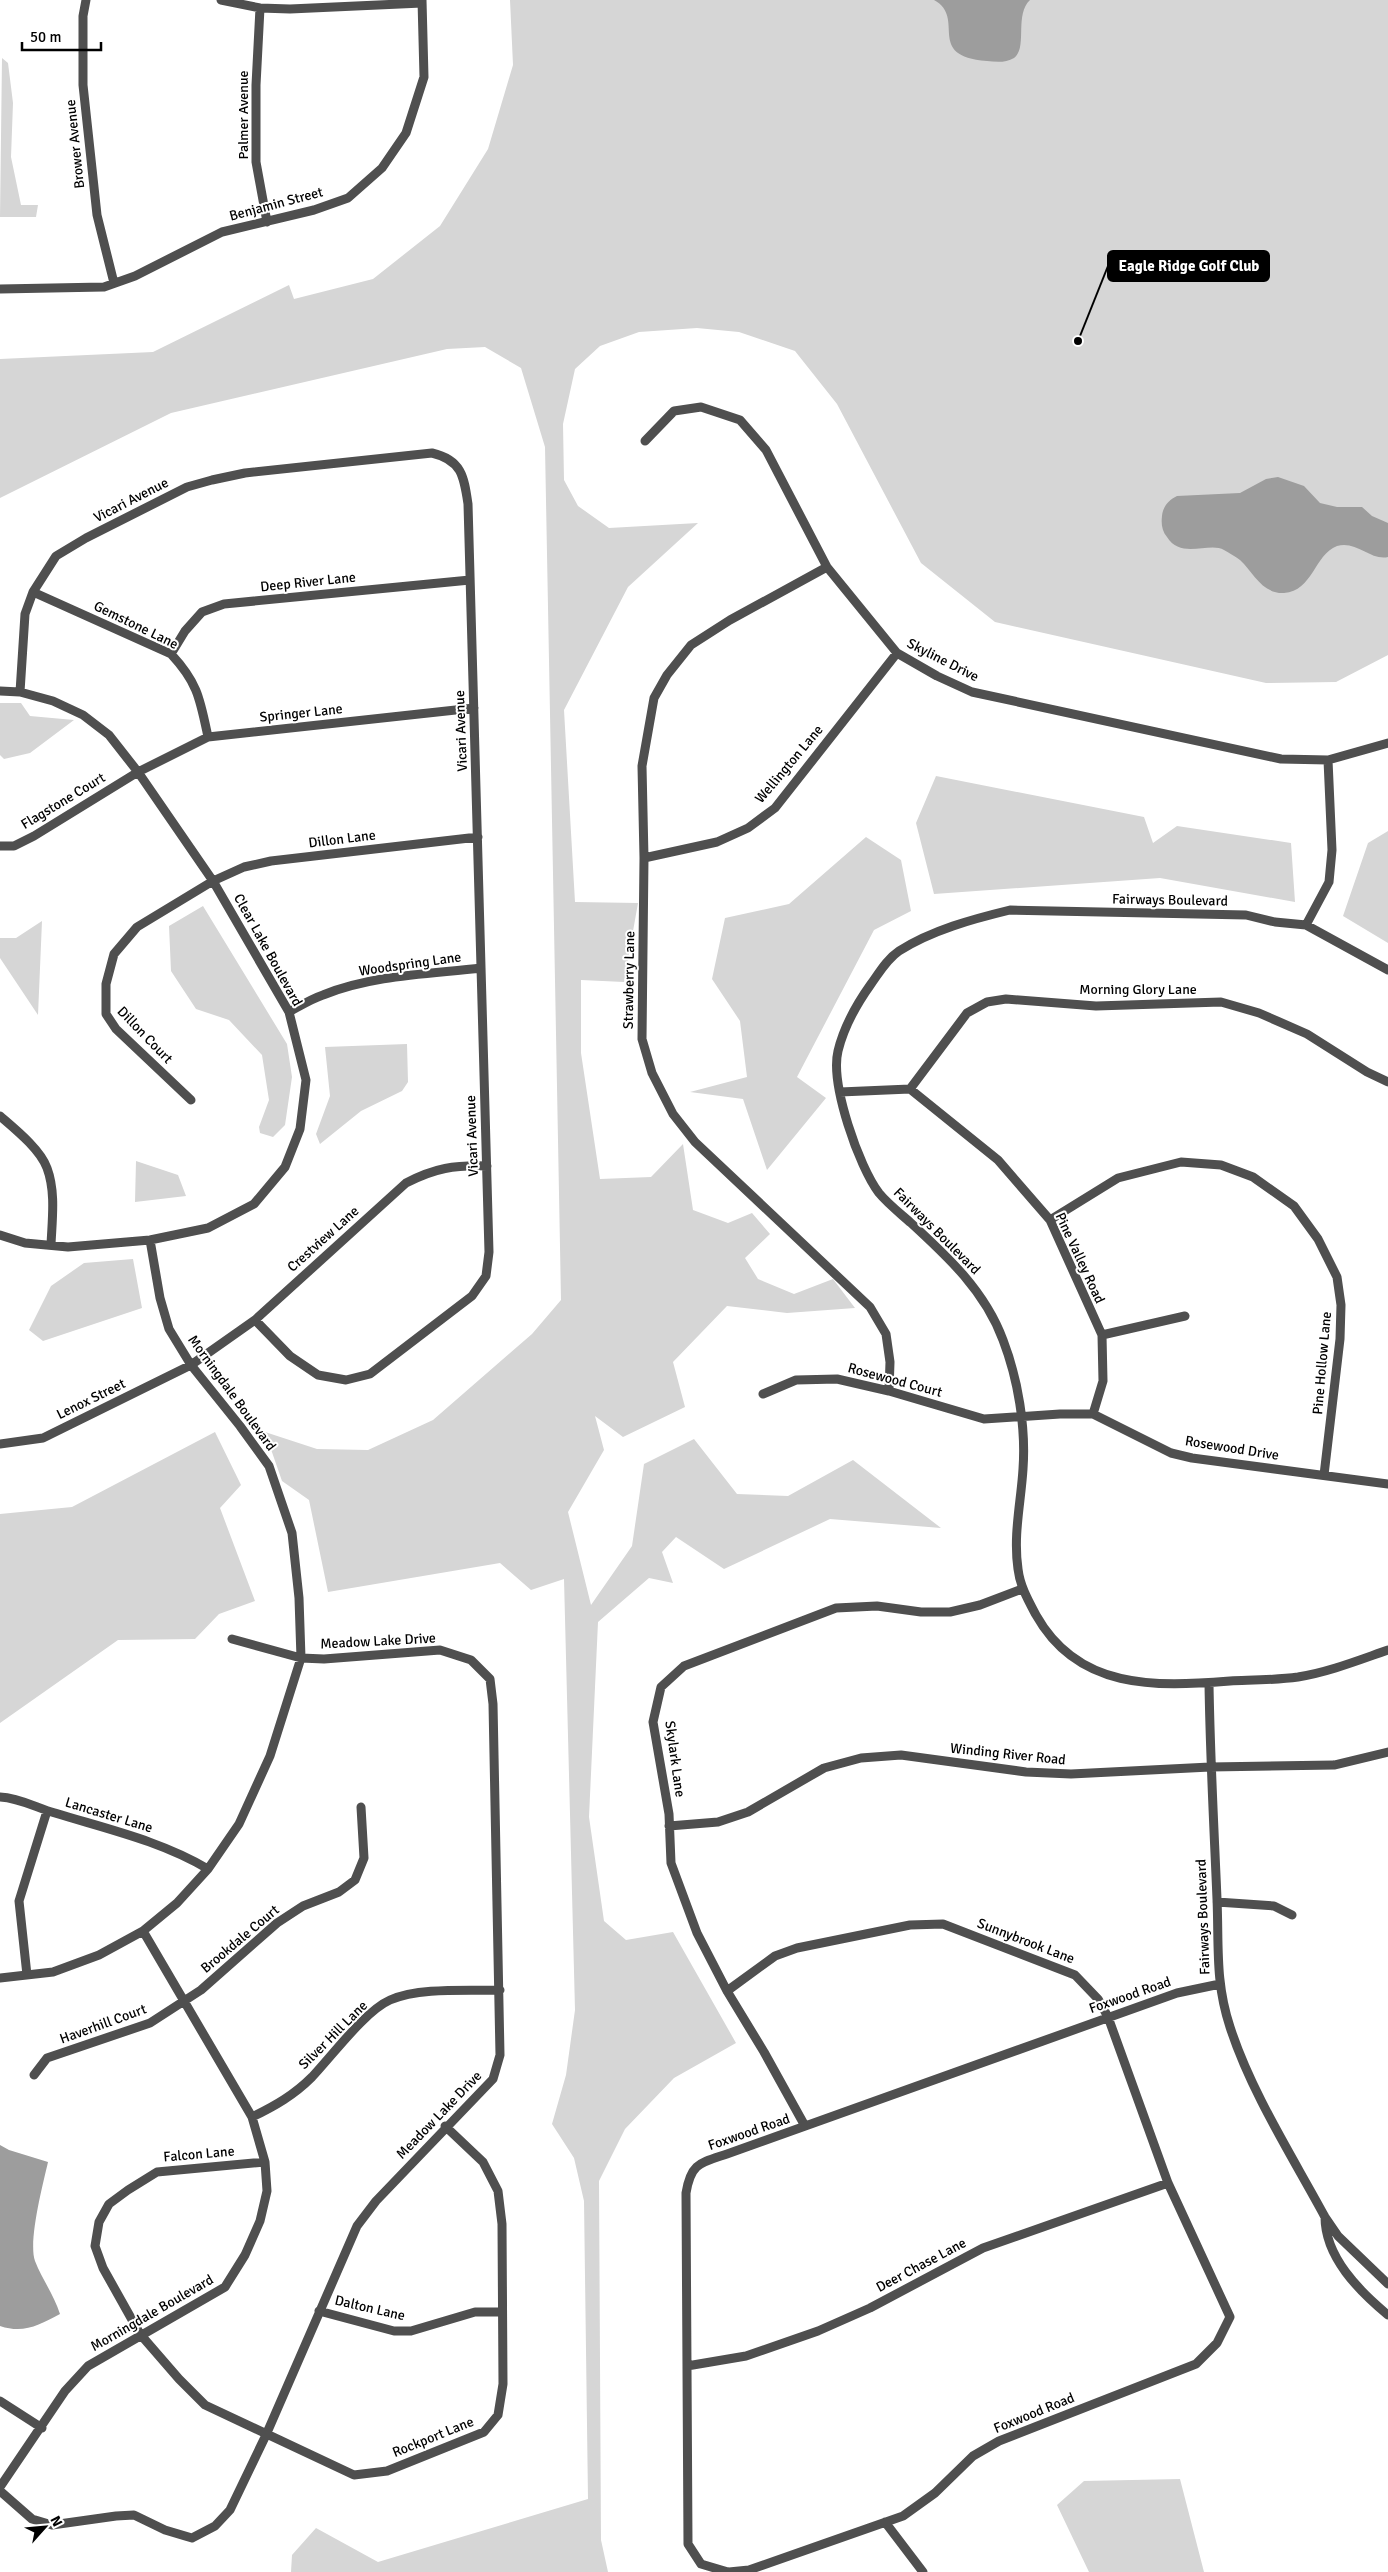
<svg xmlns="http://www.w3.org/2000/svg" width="1388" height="2572" viewBox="0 0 1388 2572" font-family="Signika,sans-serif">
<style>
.green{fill:#d6d6d6}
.water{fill:#9d9d9d}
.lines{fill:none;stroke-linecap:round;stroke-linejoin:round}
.street{stroke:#4f4f4f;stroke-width:9}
.labels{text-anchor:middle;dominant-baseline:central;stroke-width:4;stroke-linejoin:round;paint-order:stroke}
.street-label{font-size:14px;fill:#000;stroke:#fff}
.leader{fill:none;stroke:#000;stroke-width:2}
.callout-dot{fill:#000;stroke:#fff;stroke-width:2}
.callout{fill:#000;stroke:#000;stroke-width:2}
.callout-label{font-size:15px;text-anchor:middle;font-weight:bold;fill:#fff}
</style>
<rect width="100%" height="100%" fill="#fff"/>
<!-- green -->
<path class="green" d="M510 0H1388V655L1336 682 1266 683 995 622 921 563 837 404 795 351 739 332 697 328 639 332 600 346 575 369 563 424 564 480 578 506 609 528 698 523 628 587 564 710 575 902 638 903 624 982 581 980V1053L600 1179 651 1177 683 1144 693 1210 728 1223 752 1213 770 1234 745 1258 758 1279 794 1294 833 1279 855 1308 787 1313 727 1306 673 1362 685 1407 623 1437 595 1416 604 1450 568 1512 591 1605 632 1546 644 1464 694 1439 737 1494 788 1496 853 1460 941 1528 830 1519 724 1569 676 1537 662 1552 673 1583 649 1578 598 1622 589 1817 604 1921 626 1940 673 1932 736 2043 674 2078 625 2129 599 2181 601 2540 608 2572H291L292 2555 316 2528 378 2562 588 2499 584 2201 574 2158 552 2124 566 2075 575 2010 564 1579 531 1590 500 1563 328 1592 309 1500 282 1481 265 1432 317 1449 368 1450 433 1420 532 1334 561 1300 545 447 521 368 485 347 447 349 171 413 0 498V359L153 352 289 285 294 299 373 279 440 226 488 149 513 65Z
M2 58 8 63 13 103 11 157 21 205H38L36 217H0Z
M0 703H21L30 716 74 720 30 753 4 759 0 755Z
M936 776 1144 817 1153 843 1177 826 1291 843 1295 902 1160 878 934 894 916 823Z
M1388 831V943L1343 916 1368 843Z
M866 837 901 860 911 911 874 930 797 1077 826 1098 767 1170 743 1099 690 1092 747 1077 740 1021 712 979 725 918 789 904Z
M203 906 287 1044 292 1077 285 1125 273 1137 260 1133 259 1127 269 1100 262 1055 229 1020 196 1009 171 971 169 926Z
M42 921 38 1015 0 958V938H16Z
M407 1044 408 1082 402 1091 361 1111 320 1144 316 1134 330 1096 325 1047Z
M136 1161 178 1175 186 1196 135 1202Z
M133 1259 142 1308 43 1341 29 1330 51 1286 84 1263Z
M215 1432 241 1485 220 1508 255 1601 219 1614 195 1639 118 1640 0 1723V1514L72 1507Z
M1180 2479 1204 2572H1089L1057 2505 1084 2481Z"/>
<!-- water -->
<path class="water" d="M934 0H1030C1014 15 1028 48 1014 58 1006 63 996 62 987 61 924 56 967 18 934 0Z
M1278 477 1304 486 1320 503 1337 507H1362L1372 516 1388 523V557C1371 561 1356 540 1337 546 1314 555 1313 591 1284 593 1262 594 1254 573 1240 560 1235 556 1229 553 1224 550 1210 541 1181 560 1167 537 1162 531 1161 524 1162 516 1163 506 1169 500 1177 496L1240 493 1266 479Z
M0 2145 9 2150 48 2162C43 2184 28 2241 35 2261 42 2279 54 2295 60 2314 39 2325 24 2334 0 2326Z"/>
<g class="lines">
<!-- street -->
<path class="street" d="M86 0 83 16V85L97 215 114 283
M221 0 260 8 290 9 422 3
M260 8 256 85V162L267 222
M0 289 104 287 135 276 222 232 314 210 348 198 382 168 406 133 424 77 422 0
M645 441 674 411 701 407 740 420 766 450 827 567 897 653 937 676 972 692 1281 759 1328 760 1388 743
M827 567 730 620 691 645 667 675 654 698 642 766 644 858 642 1039 652 1073 673 1114 695 1142 870 1307 886 1334 890 1362 889 1391
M33 592 171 654C198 683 200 699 208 737
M171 654 185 631 202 612 224 604 470 580
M0 691 20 692 53 701 83 715 109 735 138 772 213 881 289 1012 306 1080 300 1129 285 1167 254 1204 208 1228 150 1240 68 1247 25 1243 0 1235
M20 692 25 614 33 592 56 556 86 538 187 487 212 480 245 473 432 453C462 460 464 477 468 504L489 1252 486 1276 472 1296 370 1374 346 1380 318 1375 290 1356 255 1320
M0 846H14L34 836 138 772 208 737 474 708
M644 858 717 842 748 828 775 808 897 653
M1306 925 1329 882 1332 850 1328 760
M1388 970 1306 925 1275 922 1246 915 1010 910C973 919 932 930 899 951 887 959 879 973 871 984 856 1005 844 1026 838 1051 830 1084 859 1167 879 1193 888 1204 901 1214 911 1223 948 1257 985 1291 1003 1340 1018 1379 1026 1427 1023 1469 1021 1502 1013 1535 1018 1569 1020 1586 1028 1600 1036 1615 1078 1690 1155 1687 1230 1681 1252 1680 1276 1680 1298 1677 1329 1672 1359 1660 1388 1650
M289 1012C300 1006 311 999 323 995 372 975 429 974 481 968
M910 1089 967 1013 987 1002 1006 999 1096 1006 1221 1002 1259 1013 1307 1034 1367 1072 1388 1082
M840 1092 910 1089 998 1160 1050 1220 1102 1335 1103 1381 1093 1414
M191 1100 116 1029 106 1014V984L114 954 137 927 213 881 244 867 271 861 478 837
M0 1116C15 1129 40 1149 47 1168 56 1192 52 1220 51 1245
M1050 1220 1118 1178 1181 1162 1221 1165 1253 1177 1294 1206 1318 1239 1337 1277 1341 1305 1340 1339 1324 1475
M1102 1335 1185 1316
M763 1394 796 1380 837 1379 889 1391 984 1419 1060 1414H1093L1171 1453 1192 1458 1388 1484
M0 1444 43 1438 191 1365 255 1320 406 1183C435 1168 454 1165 487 1166
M1209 1683C1210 1755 1214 1827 1217 1899 1219 1945 1215 1982 1230 2027 1251 2092 1292 2156 1325 2217L1338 2236 1388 2284
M0 1797C20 1798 37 1808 55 1813 107 1829 161 1841 208 1869
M669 1826 718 1822 748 1812 824 1768 861 1758 901 1755 1026 1772 1071 1774 1210 1767 1334 1765 1388 1752
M1217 1902 1274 1906 1292 1915
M27 1975 19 1901 47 1811
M0 1978 53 1972 99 1955 143 1931 177 1903 208 1869 239 1824 270 1756 301 1658 299 1598 292 1533 269 1466 240 1426 191 1365 169 1329 160 1298 150 1240
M727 1991 775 1956 797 1948 910 1925 943 1924 1075 1975 1098 1999 1108 2017 1168 2183 1230 2317 1217 2343 1196 2364 999 2441 973 2456 935 2493 903 2516 749 2570 729 2572
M34 2075 47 2058 150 2023 201 1990 277 1923 303 1906 339 1892 355 1880 364 1858 361 1807
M252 2117C275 2106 294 2095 312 2077 332 2056 365 2011 390 2000 420 1987 468 1991 500 1990
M805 2126 764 2052 727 1991 697 1933 671 1863 669 1814 653 1722 661 1687 684 1666 836 1608 877 1606 921 1612H950L980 1605 1022 1589
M265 2162 157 2172 128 2190 109 2204 99 2222 95 2246 103 2268 140 2334 179 2379 205 2405 354 2475 387 2471 484 2432 498 2415 503 2384 502 2224 498 2191 483 2162 445 2126
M1325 2217C1325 2257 1359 2291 1388 2315
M319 2311 394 2331H411L475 2312H502
M687 2366 746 2356 818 2331 870 2308 983 2248 1168 2183
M0 2401 42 2428
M0 2487 65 2391 88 2366 225 2287 245 2255 260 2221 267 2191 265 2162 252 2117 143 1931
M0 2491 32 2519 52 2525 116 2516 134 2515 165 2530 192 2538 215 2526 230 2510 266 2435 357 2226 376 2201 493 2079 500 2055 493 1704 490 1679 471 1660 440 1650 324 1659 301 1658 232 1639
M885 2522 923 2572
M728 2572 701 2564 688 2544 686 2193C691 2163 700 2163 727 2154L1177 1993 1220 1984"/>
</g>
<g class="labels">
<!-- street labels -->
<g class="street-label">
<text transform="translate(243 115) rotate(-90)">Palmer Avenue</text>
<text transform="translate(75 144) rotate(-96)">Brower Avenue</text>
<text transform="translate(276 204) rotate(-15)">Benjamin Street</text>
<text transform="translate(131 500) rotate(-27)">Vicari Avenue</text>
<text transform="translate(308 582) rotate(-6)">Deep River Lane</text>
<text transform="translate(136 625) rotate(26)">Gemstone Lane</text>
<text transform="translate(943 660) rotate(27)">Skyline Drive</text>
<text transform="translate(301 713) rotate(-6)">Springer Lane</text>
<text transform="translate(461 731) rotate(-92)">Vicari Avenue</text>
<text transform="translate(789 764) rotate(-50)">Wellington Lane</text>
<text transform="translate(63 801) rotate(-31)">Flagstone Court</text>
<text transform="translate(342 839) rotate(-7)">Dillon Lane</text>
<text transform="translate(1170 900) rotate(1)">Fairways Boulevard</text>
<text transform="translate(268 950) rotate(61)">Clear Lake Boulevard</text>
<text transform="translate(410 964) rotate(-8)">Woodspring Lane</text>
<text transform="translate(629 980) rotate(-89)">Strawberry Lane</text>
<text x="1138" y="989">Morning Glory Lane</text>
<text transform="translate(145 1035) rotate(46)">Dillon Court</text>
<text transform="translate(472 1136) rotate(-92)">Vicari Avenue</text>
<text transform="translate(937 1231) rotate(45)">Fairways Boulevard</text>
<text transform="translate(323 1239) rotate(-42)">Crestview Lane</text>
<text transform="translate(1080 1258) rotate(65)">Pine Valley Road</text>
<text transform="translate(1322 1363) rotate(-85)">Pine Hollow Lane</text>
<text transform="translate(895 1380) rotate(15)">Rosewood Court</text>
<text transform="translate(232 1393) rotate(54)">Morningdale Boulevard</text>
<text transform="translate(91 1399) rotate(-26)">Lenox Street</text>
<text transform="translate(1232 1448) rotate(9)">Rosewood Drive</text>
<text transform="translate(378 1641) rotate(-3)">Meadow Lake Drive</text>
<text transform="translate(1008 1754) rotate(6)">Winding River Road</text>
<text transform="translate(675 1759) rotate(82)">Skylark Lane</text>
<text transform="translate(109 1815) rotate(17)">Lancaster Lane</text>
<text transform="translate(1203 1917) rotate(-92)">Fairways Boulevard</text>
<text transform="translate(240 1939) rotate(-40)">Brookdale Court</text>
<text transform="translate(1026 1941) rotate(21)">Sunnybrook Lane</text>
<text transform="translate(1130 1995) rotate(-19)">Foxwood Road</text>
<text transform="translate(103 2024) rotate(-20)">Haverhill Court</text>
<text transform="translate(333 2035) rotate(-45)">Silver Hill Lane</text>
<text transform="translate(439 2115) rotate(-46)">Meadow Lake Drive</text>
<text transform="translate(749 2132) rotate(-19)">Foxwood Road</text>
<text transform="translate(199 2154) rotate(-5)">Falcon Lane</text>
<text transform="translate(921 2265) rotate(-28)">Deer Chase Lane</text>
<text transform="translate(370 2308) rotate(13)">Dalton Lane</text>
<text transform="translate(152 2313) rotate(-30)">Morningdale Boulevard</text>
<text transform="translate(1034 2413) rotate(-22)">Foxwood Road</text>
<text transform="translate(433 2437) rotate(-22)">Rockport Lane</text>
</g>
</g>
<!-- callouts -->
<path class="leader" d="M1078 341L1108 266"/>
<circle class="callout-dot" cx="1078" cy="341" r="5"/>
<rect class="callout" x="1108" y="251" width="161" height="30" rx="5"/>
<g class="callout-label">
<text x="1189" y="271">Eagle Ridge Golf Club</text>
</g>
<!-- north arrow -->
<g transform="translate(45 2527) rotate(63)" stroke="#ffffff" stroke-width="4" paint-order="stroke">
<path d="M0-4L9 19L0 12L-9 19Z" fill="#000000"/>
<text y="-8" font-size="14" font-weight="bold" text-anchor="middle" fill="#000000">N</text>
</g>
<!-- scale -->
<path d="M22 42v8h79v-8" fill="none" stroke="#000000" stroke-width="2.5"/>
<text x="30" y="42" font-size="15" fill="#000000" stroke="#ffffff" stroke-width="4" paint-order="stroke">50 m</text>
</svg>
